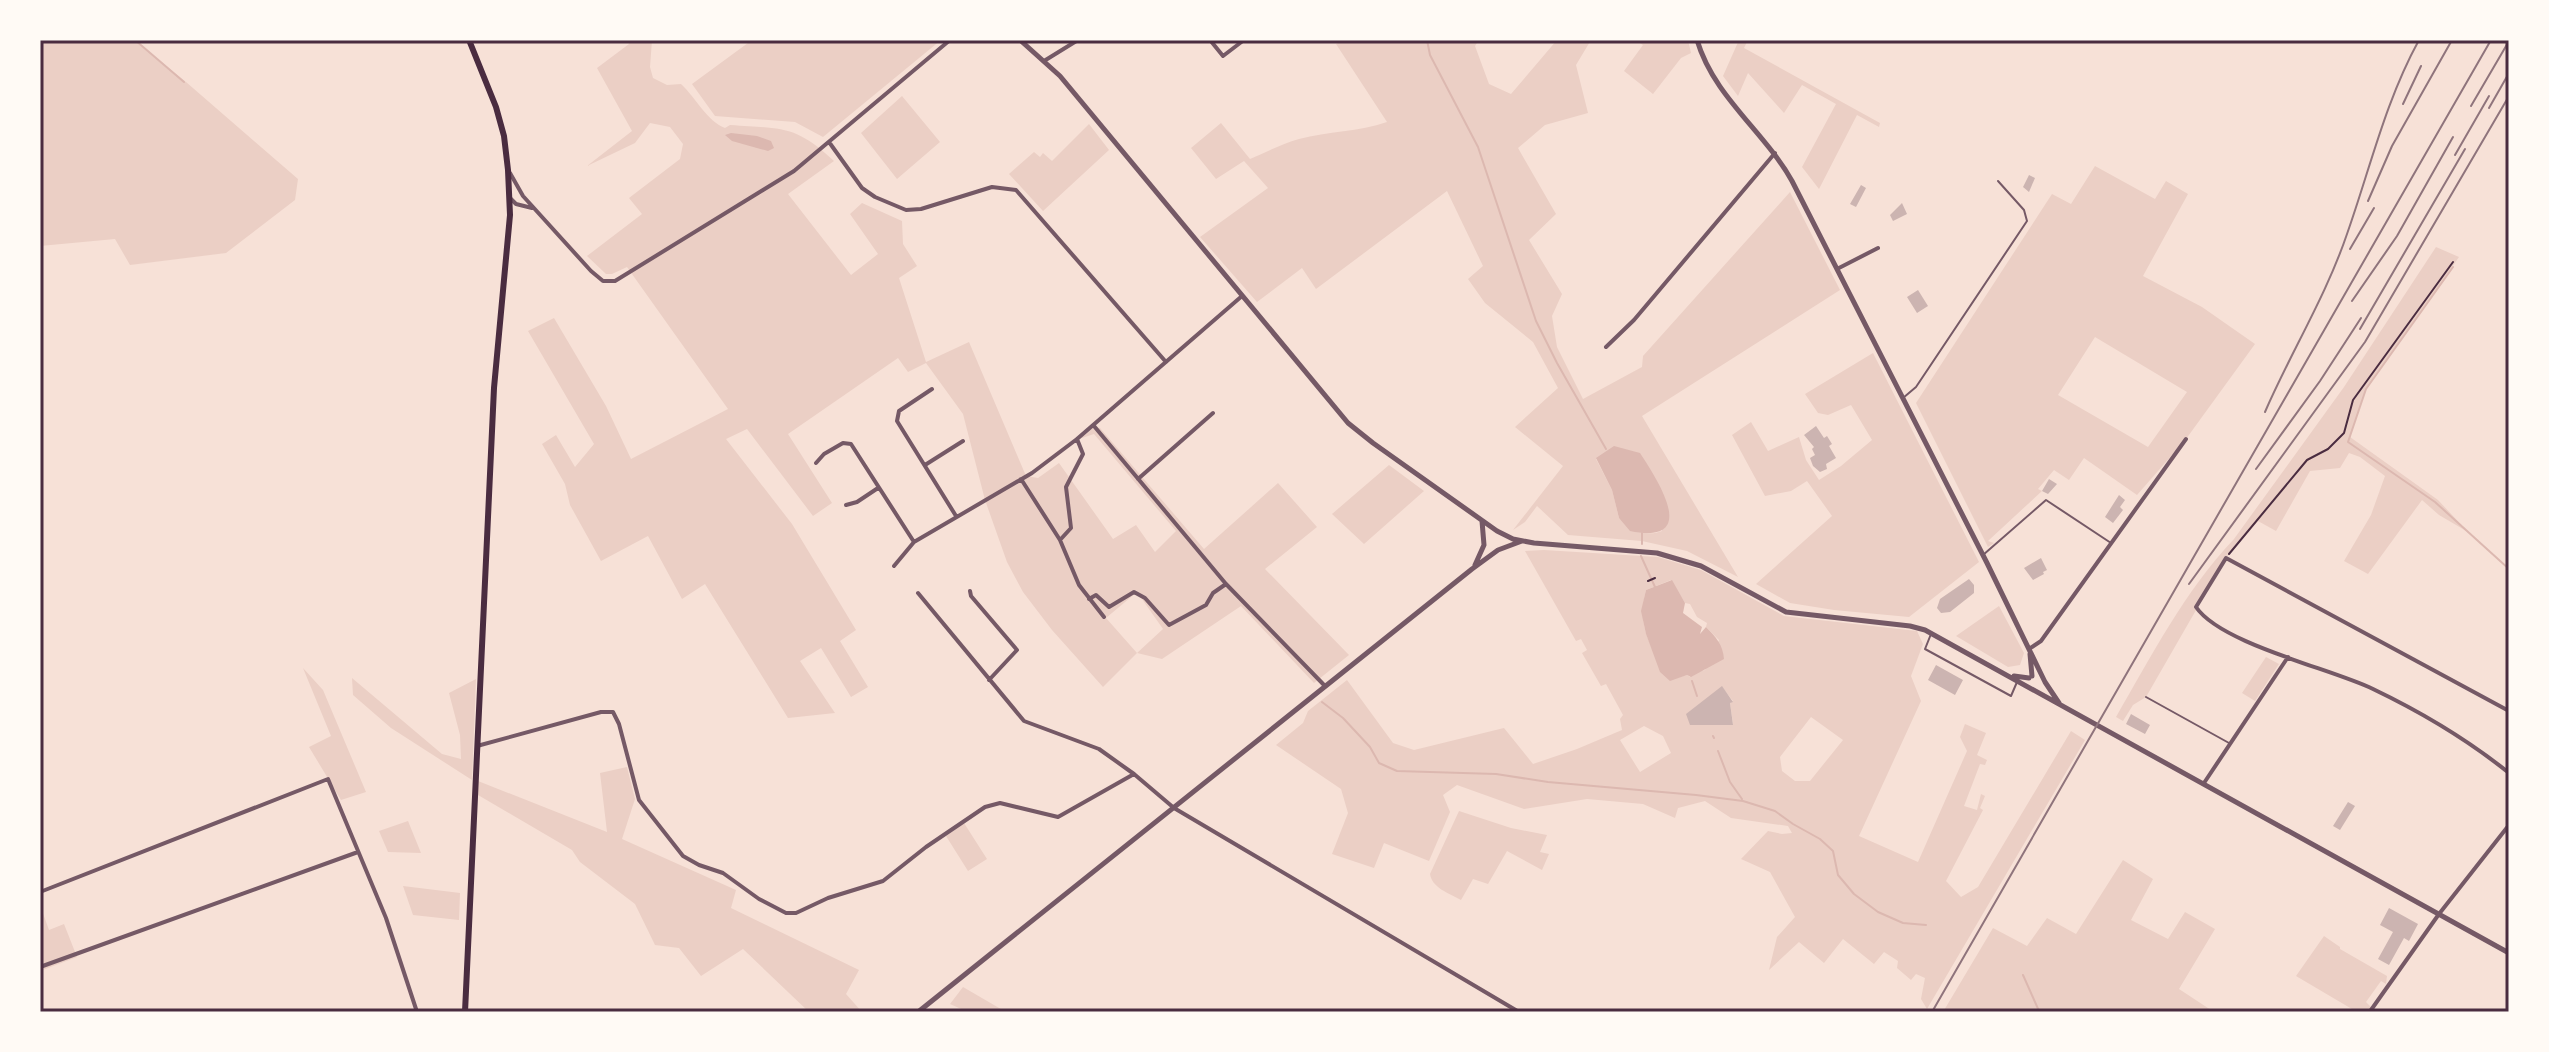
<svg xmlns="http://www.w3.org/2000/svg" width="2549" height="1052" viewBox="0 0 2549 1052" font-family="'Libre Baskerville',serif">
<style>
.green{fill:#ebcfc5;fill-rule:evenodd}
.water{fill:#dcb8b0}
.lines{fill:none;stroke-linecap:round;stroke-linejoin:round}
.stream{stroke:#dcb8b0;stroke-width:2}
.building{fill:#ccb4b1}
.path{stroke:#4a2c40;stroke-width:2}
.service{stroke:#755966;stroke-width:2}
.minor{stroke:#755966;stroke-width:4}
.tertiary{stroke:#755966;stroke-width:5}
.secondary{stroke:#4a2c40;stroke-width:6}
.rail{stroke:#8f747c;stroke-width:2}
.neatline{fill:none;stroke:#4a2c40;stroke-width:3}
</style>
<rect width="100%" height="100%" fill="#f7e1d7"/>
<!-- green -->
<path class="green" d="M40 40H134L186 82 298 179 295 200 226 253 130 265 115 239 40 246Z
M627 40H652L650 67 653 78 667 85 681 84C696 98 707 121 725 128L730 125C782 129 794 124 834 161L788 194 851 275 878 254 850 214 862 203 902 221 903 244 917 266 899 278 926 362 969 342 1026 476 1038 478 1059 463 1113 539 1136 525 1155 552 1176 531 1094 434 1079 439 1094 426 1100 428 1204 549 1278 483 1317 527 1265 569 1349 655 1314 683 1241 606 1162 659 1137 653 1103 687 1052 630 1023 592 1007 562 985 500 963 414 926 363 908 372 898 358 788 434 832 503 813 516 747 429 726 439 792 524 856 630 840 641 868 687 851 697 821 648 800 661 835 713 788 718 705 584 682 599 648 536 601 561 570 505 565 484 542 444 556 435 575 467 594 444 528 331 554 318 606 406 631 459 728 409 627 267 612 274H606L587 256 642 214 629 198 680 159 683 144 670 127 650 123 635 143 587 166 632 131 597 68 629 44ZM1137 592 1163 629 1137 653 1106 618Z
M752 40H941L823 137 795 122 715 116 692 84Z
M1345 40H1479L1475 46 1489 84 1511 94 1557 40H1591L1576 65 1588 113 1545 125 1518 148 1556 214 1529 240 1562 294 1552 316 1557 347 1583 399 1642 367 1643 356 1790 192 1840 290 1642 416 1738 577 1687 551 1642 541 1568 535 1537 506 1525 522 1513 530 1563 466 1515 427 1558 388 1533 342 1485 303 1468 279 1483 266 1447 191 1316 289 1302 268 1257 302 1200 237 1268 188 1244 161 1216 179 1191 148 1221 123 1250 159C1266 152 1282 144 1299 139 1328 131 1359 132 1387 122L1336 44ZM1621 450 1640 454 1662 531C1644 538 1634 528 1619 518L1612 490 1596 459Z
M1635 40H1688L1691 53 1681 58 1653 94 1624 71 1643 45Z
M1739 40H1748L1744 48 1880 123 1879 127 1857 115 1819 189 1802 167 1836 104 1802 85 1784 113 1748 73 1738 96 1723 76Z
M902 96 940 142 897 179 861 133Z
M1089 124 1109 150 1043 211 1009 174 1034 152 1040 157 1043 153 1052 161Z
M2095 166 2155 199 2166 181 2188 194 2143 276 2202 307 2255 344 2186 439 2137 495 2084 458 2069 480 2054 470 2038 489 2042 491 1988 541 1994 543 1988 547 1916 403 2052 194 2071 204ZM2095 337 2187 392 2148 447 2058 395Z
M2436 247 2459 257 2366 389 2350 437 2438 500 2468 532 2439 515 2422 500 2368 574 2344 561 2371 515 2385 476 2360 457 2349 453 2340 468 2310 471 2276 531 2258 521 2226 558 2146 697 2133 705 2123 721 2116 717C2152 655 2184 592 2234 539L2344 387Z
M1873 353 1979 562 1909 617 1834 610 1790 603 1756 584 1832 516 1807 481 1791 491 1765 496 1732 435 1751 422 1768 451 1799 437 1806 460 1819 480 1841 466 1872 440 1851 405 1828 415 1818 413 1805 394Z
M1389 465 1424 491 1364 544 1332 514Z
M1544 550 1658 557 1701 570 1784 616 1917 631 1923 644 1911 676 1921 701 1859 836 1918 862 1967 751 1960 737 1965 724 1986 733 1977 755 1987 760 1985 765 1980 764 1964 806 1977 810 1981 794 1985 796 1980 808 1983 810 1946 881 1961 897 1978 887 2071 731 2085 740 1927 1009 1921 999 1925 978 1916 974 1911 980 1897 968 1898 961 1884 952 1874 964 1843 939 1824 963 1799 942 1769 970 1777 937 1795 917 1770 872 1741 859 1768 831 1782 834 1792 833 1788 826 1731 818 1705 801 1678 808 1675 818 1643 804 1587 799 1524 809 1457 785 1443 795 1450 812 1429 861 1384 843 1374 868 1332 854 1348 813 1341 789 1276 745 1303 723 1308 711 1347 680 1393 743 1414 750 1504 728 1533 764 1577 749 1622 730 1620 719 1623 715 1606 684 1601 686 1582 653 1587 650 1581 639 1576 641 1525 551ZM1671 580 1685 603 1690 604 1697 617 1707 623 1706 627 1719 640 1705 670 1691 674 1690 677 1687 675 1670 680C1652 648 1636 628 1646 590ZM1722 687 1733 701 1730 703 1733 724H1690ZM1811 717 1843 740 1810 781H1795L1782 771 1780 757ZM1644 726 1663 736 1671 753 1640 772 1620 740Z
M1999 606 2024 653 2020 665 2008 667 1956 636Z
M2266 657 2279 664 2255 701 2242 693Z
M303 668 323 690 366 792 341 800 309 747 331 736Z
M352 678 442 754 461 759 460 735 449 693 476 679 472 780 391 728 353 695Z
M627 767 635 799 622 839 736 890 731 908 859 970 846 994 862 1012H809L743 949 701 976 679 948 655 945 635 904 580 862 572 850 478 795V781L607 832 600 773Z
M1459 811 1511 828 1547 835 1540 852 1549 854 1542 870 1507 851 1488 884 1473 879 1461 900C1449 893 1432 888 1430 874Z
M408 821 421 853 388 852 379 831Z
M964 823 987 859 968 871 946 836Z
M2123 860 2153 879 2131 920 2168 939 2185 912 2215 929 2179 989 2214 1012H1943L1993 928 2027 946 2047 918 2076 934Z
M403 886 460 893 459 920 413 915Z
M40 905 49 930 64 924 77 957 40 971Z
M2324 936 2340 947V949L2387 976 2386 984 2381 981 2366 1002 2376 1012H2357L2296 976Z
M963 987 1006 1012H968L950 1004Z"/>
<!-- water -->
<path class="water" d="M731 133 757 136 771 141 774 148 768 151 732 141 725 135Z
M1614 446 1640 453C1659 482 1700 545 1630 531L1619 518 1612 490 1596 458Z
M1672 580 1685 603 1683 613 1702 627 1700 634 1706 627C1716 637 1723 645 1724 659L1691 677 1687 675 1670 681 1660 672 1646 634 1641 611 1646 590Z"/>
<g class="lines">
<!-- stream -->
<path class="stream" d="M135 40 184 82
M1427 40 1430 55 1478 147 1536 321 1557 363 1606 449
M2453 267 2366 389 2348 442 2435 502 2509 569
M1642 544V533
M1641 556 1655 587
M1692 681 1697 696
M1322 702 1343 718 1370 747 1379 763 1397 771 1496 774 1548 782 1696 795 1743 801 1775 811 1793 824 1820 839 1833 851 1838 875 1854 894 1878 912 1903 923 1926 925
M1713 736 1714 738
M1718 751 1730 782 1742 799
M2023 975 2039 1011 2042 1012"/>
</g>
<!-- building -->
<path class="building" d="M2029 175 2035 178 2029 192 2023 187Z
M1861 185 1866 188 1856 207 1850 204Z
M1902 203 1907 214 1893 221 1890 215Z
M1918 290 1928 306 1917 313 1907 297Z
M1816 426 1824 438 1827 436 1832 444 1829 446 1836 458 1826 464 1827 469 1820 472 1813 466 1810 458 1815 455 1812 449 1814 447 1804 435Z
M2049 479 2057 484 2048 494 2042 491Z
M2119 495 2125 500 2120 507 2123 510 2113 523 2105 517Z
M2041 558 2047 570 2043 572 2044 574 2033 580 2024 568Z
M1969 579 1974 585V593L1950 612 1941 613 1937 608 1940 599Z
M1936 665 1963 680 1955 695 1928 680Z
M1722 686 1733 702 1730 703 1733 725H1690L1686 714Z
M2131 714 2150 725 2145 734 2126 724Z
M2348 802 2355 806 2340 830 2333 826Z
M2389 908 2418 924 2409 941 2404 938 2389 965 2378 959 2393 932 2380 925Z"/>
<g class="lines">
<!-- path -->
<path class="path" d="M2229 554 2307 460 2328 449 2344 433 2353 400 2453 262
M1648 581 1655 578"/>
<!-- service -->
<path class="service" d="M1903 398 1916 387 2027 221 2024 210 1998 181
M1983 555 2046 500 2111 543
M1931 634 1925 649 2011 696 2017 682
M2146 697 2229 743"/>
<!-- minor -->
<path class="minor" d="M1210 40 1223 56 1244 40
M1044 61 1078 40
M829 142 862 188 875 197 906 210 921 209 992 187 1016 190 1166 362
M510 173 523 196 591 271 603 281H615L794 171 950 40
M510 198 516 204 532 208
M1837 269 1878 248
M1606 347 1634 320 1775 153
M932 389 899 411 897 421 956 516
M1094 426 1226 584 1325 686
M816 463 824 454 843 443 851 444 914 542 1032 473 1077 439
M925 465 963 441
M1021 479 1060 540 1079 585 1104 617
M1138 479 1213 413
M846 505 857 502 878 488
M1060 540 1071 528 1066 487 1083 454 1077 439 1242 296
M894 566 914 542
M970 591 971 596 1017 650 989 680
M918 593 1024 721 1099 749 1134 774
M1089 599 1096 595 1109 607 1134 592 1145 598 1169 625 1206 605 1213 593 1226 584
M2029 649 2041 641 2186 439
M2509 711 2226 558 2196 607C2221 644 2332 669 2373 689 2421 712 2468 740 2509 773
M477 746 601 712H613L619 724 639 800 683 856 699 865 723 873 759 899 786 913H796L828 898 883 881 926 847 985 807 1000 803 1058 817 1134 774 1174 808 1519 1012
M2204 783 2288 657
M40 892 328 779 386 918 417 1012
M40 967 358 852
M2371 1010 2439 914 2509 825"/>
<!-- tertiary -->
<path class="tertiary" d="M1020 40 1060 76 1348 423 1373 443 1497 531 1513 539 1534 543 1657 553 1701 566 1786 612 1910 626 1925 630 2509 953
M1697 40C1714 97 1764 131 1792 181L1987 563 2045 682 2059 703
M1475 565 1484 545 1482 521
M2030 654 2032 676
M2014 676 2029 678
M918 1012 1472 569 1498 550 1522 541"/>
<!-- secondary -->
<path class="secondary" d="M465 1012 494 388 510 215 508 170 504 136 496 107 469 40"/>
<!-- rail -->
<path class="rail" d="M2403 104 2421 66
M2471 106 2509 41
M2489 108 2509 73
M2455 155 2489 96
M2368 201 2392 146 2452 40
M2350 249 2374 208
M2352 301 2397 236 2453 137
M2360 329 2465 149
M2265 412C2291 352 2326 296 2347 234 2370 169 2385 102 2419 40
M2256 469 2320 381 2361 318
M2189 584 2365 342 2509 96
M1932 1012 2491 40"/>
</g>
<!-- border -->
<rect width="2549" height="1052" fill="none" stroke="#fffaf5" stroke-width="84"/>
<rect x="42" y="42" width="2465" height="968" class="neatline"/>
</svg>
